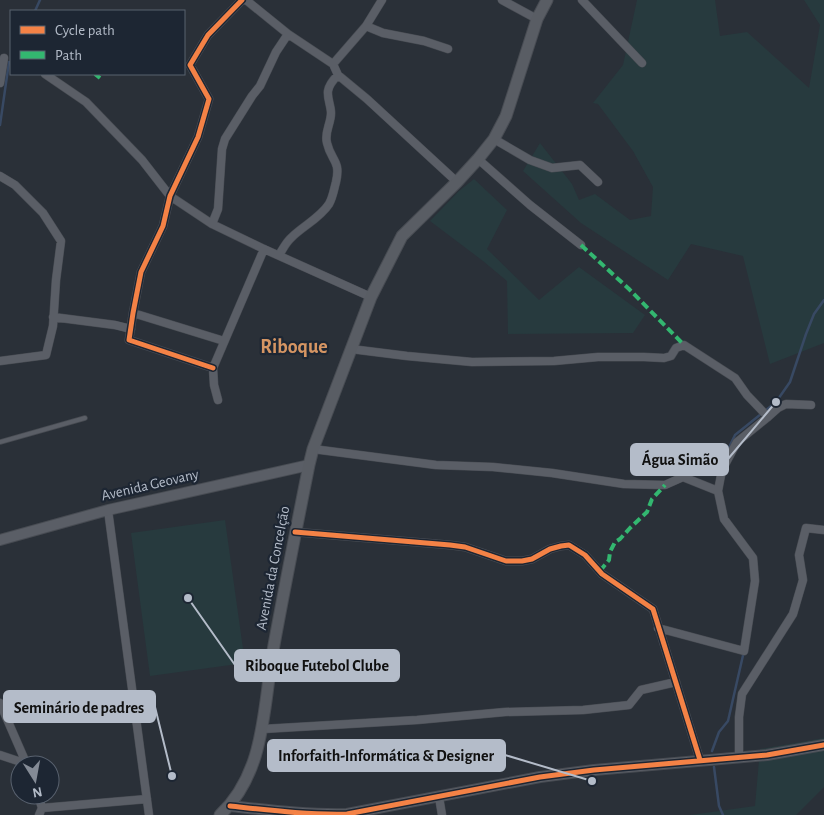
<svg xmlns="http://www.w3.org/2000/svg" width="824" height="815" viewBox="0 0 824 815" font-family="'Alegreya Sans',sans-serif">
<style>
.green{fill:#273a3e}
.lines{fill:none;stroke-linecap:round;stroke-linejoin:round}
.stream{stroke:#384963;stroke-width:2.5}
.service-casing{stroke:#484c53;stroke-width:5.5}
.minor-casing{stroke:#484c53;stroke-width:9}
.tertiary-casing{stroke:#484c53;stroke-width:12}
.secondary-casing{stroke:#484c53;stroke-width:13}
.service{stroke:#5a5e66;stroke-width:4}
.minor{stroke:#5a5e66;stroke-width:8}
.tertiary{stroke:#5a5e66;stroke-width:10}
.secondary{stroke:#595d64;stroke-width:11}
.quiet{stroke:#33b770;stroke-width:4;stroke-dasharray:8 4;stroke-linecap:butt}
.cycleway-casing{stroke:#1d2633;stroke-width:8}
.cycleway{stroke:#f48246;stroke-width:5}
.labels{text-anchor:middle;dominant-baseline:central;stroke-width:4.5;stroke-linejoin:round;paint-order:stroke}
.street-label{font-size:15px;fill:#b4bcc9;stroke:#1d2633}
.district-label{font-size:20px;font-weight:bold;fill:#d59563;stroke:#1d2633}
.leader{fill:none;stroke:#b4bcc9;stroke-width:2}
.callout-dot{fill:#b4bcc9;stroke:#1d2633;stroke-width:2}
.callout{fill:#b4bcc9;stroke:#b4bcc9;stroke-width:2}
.callout-label{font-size:16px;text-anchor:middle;font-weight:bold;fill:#111}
</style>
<rect width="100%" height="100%" fill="#2a3038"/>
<!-- green -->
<path class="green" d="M637 0H715L720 36 747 32 809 88 820 25 804 0H824V343L770 364 743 256 691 244 668 280 581 223 523 171 540 143 572 184 579 200 595 194 630 220 651 216 653 187 633 151 598 104 593 103 623 65Z
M474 179 507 210 487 249 539 300 579 267 645 315 633 333 508 334 507 281 483 261 430 221 459 191Z
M225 520 245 663 150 676 131 533Z
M824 738V787L796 815H690L755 806 760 749Z"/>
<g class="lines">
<!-- stream -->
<path class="stream" d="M35 11 40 0
M0 125 9 62
M722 465V462L735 435 776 402 790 382 806 334 814 314 824 300
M712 751 719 732 728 721 744 651
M714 767 719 806 723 815"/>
<defs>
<path id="service" d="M0 442 85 418"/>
<path id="minor" d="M246 0 288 34 333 64 338 75 367 99 457 182
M502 0 537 19
M582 0 642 63
M366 26 383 33 424 41 448 49
M333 64 366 26 382 0
M45 74 86 102 142 160 170 196 212 224 264 249 371 297
M0 83 4 58
M494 139 530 160 552 168 580 165 598 182
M478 159 530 205 581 245
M0 176 15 185 43 213 61 241 56 280 53 326 46 355 0 361
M212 224 218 209 222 149 225 139 252 96 260 86 276 52 288 34
M279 255C283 249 286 242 292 237 303 226 320 218 329 204 333 197 334 189 336 182 341 160 331 161 327 143 324 132 331 124 331 113 331 106 327 98 328 91 329 84 334 79 338 75
M133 313 224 341
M53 317 115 325 131 329
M351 349 407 356 472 362 554 361 598 357H644L664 358 671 356 676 348 684 345 735 378 747 395 768 417
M213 368 129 340 133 313 141 272 163 226 170 196 198 137 209 99 190 65 208 35 242 0
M218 400 214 385 213 368 264 249
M313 449 436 465 493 467 552 473 624 484 665 485 683 477 718 491
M108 510 149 815
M295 532 450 545 465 547 506 561H522L532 559 550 549 561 546 569 545 585 555 602 574 653 609 700 760
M658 628 744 651 755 581 753 558 724 519 718 491 722 470 737 442 768 417 778 408 786 404 811 405
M272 658 393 656
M0 703 27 765
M263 729 417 720 505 712 583 710 629 705 641 690 676 682
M0 755 27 764
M739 757V717L742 694 793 614 803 580 799 555 806 528 824 530
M38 795 42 808 39 815
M439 797 442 815
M42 808 147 799"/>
<path id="tertiary" d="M0 540 108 510 309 465
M230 806C268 810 308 815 347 814L540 777 594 770 767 755 824 745"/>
<path id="secondary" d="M220 815C267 771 263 703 274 645 285 585 297 525 309 465L313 449 371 297 402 236 457 182 478 159 494 139 506 116 537 19 547 0"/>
</defs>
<!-- service casing -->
<use href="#service" class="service-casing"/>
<!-- minor casing -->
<use href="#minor" class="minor-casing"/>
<!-- tertiary casing -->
<use href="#tertiary" class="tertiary-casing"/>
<!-- secondary casing -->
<use href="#secondary" class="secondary-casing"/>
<!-- service -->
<use href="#service" class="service"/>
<!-- minor -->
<use href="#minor" class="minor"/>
<!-- tertiary -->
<use href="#tertiary" class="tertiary"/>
<!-- secondary -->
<use href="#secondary" class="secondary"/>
<!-- quiet -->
<path class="quiet" d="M95 74 100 78
M581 245 629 289 684 345
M600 571 609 560 610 552 615 542 620 539 630 528 647 512 652 499 665 485"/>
<defs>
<path id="cycleway" d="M213 368 129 340 133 313 141 272 163 226 170 196 198 137 209 99 190 65 208 35 242 0
M295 532 450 545 465 547 506 561H522L532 559 550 549 561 546 569 545 585 555 602 574 653 609 700 760
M230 806C268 810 308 815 347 814L540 777 594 770 767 755 824 745"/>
</defs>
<!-- cycleway casing -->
<use href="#cycleway" class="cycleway-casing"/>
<!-- cycleway -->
<use href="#cycleway" class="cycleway"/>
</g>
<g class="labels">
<!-- street labels -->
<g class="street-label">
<text transform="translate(150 485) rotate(-13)">Avenida Geovany</text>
<text transform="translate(273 568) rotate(-79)">Avenida da Concelção</text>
</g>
<!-- district labels -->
<g class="district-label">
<text x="294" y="347">Riboque</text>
</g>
</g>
<!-- callouts -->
<path class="leader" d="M776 402L728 459M188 598L235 665M172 776L155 707M592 781L505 755"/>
<g class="callout-dot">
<circle cx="776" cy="402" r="5"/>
<circle cx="188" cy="598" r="5"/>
<circle cx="172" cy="776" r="5"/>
<circle cx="592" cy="781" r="5"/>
</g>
<g class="callout">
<rect x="631" y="444" width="97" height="31" rx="5"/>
<rect x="235" y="650" width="164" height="31" rx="5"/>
<rect x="4" y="691" width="151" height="31" rx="5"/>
<rect x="268" y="740" width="237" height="31" rx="5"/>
</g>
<g class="callout-label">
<text x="680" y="465">Água Simão</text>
<text x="317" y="671">Riboque Futebol Clube</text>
<text x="79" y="713">Seminário de padres</text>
<text x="386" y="761">Inforfaith-Informática &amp; Designer</text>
</g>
<!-- legend -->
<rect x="10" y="10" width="175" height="65" fill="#1d2633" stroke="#59626f"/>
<rect x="20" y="26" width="25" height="8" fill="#f48246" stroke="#59626f"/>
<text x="55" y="35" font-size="15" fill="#b4bcc9">Cycle path</text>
<rect x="20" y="51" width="25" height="8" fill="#33b770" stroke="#59626f"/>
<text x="55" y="60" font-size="15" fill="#b4bcc9">Path</text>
<!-- north arrow -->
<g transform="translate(35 780) rotate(169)"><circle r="24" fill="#1d2633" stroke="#59626f"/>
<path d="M0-4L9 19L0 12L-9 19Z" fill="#848b96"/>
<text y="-8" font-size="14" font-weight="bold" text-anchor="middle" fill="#b4bcc9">N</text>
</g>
</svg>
